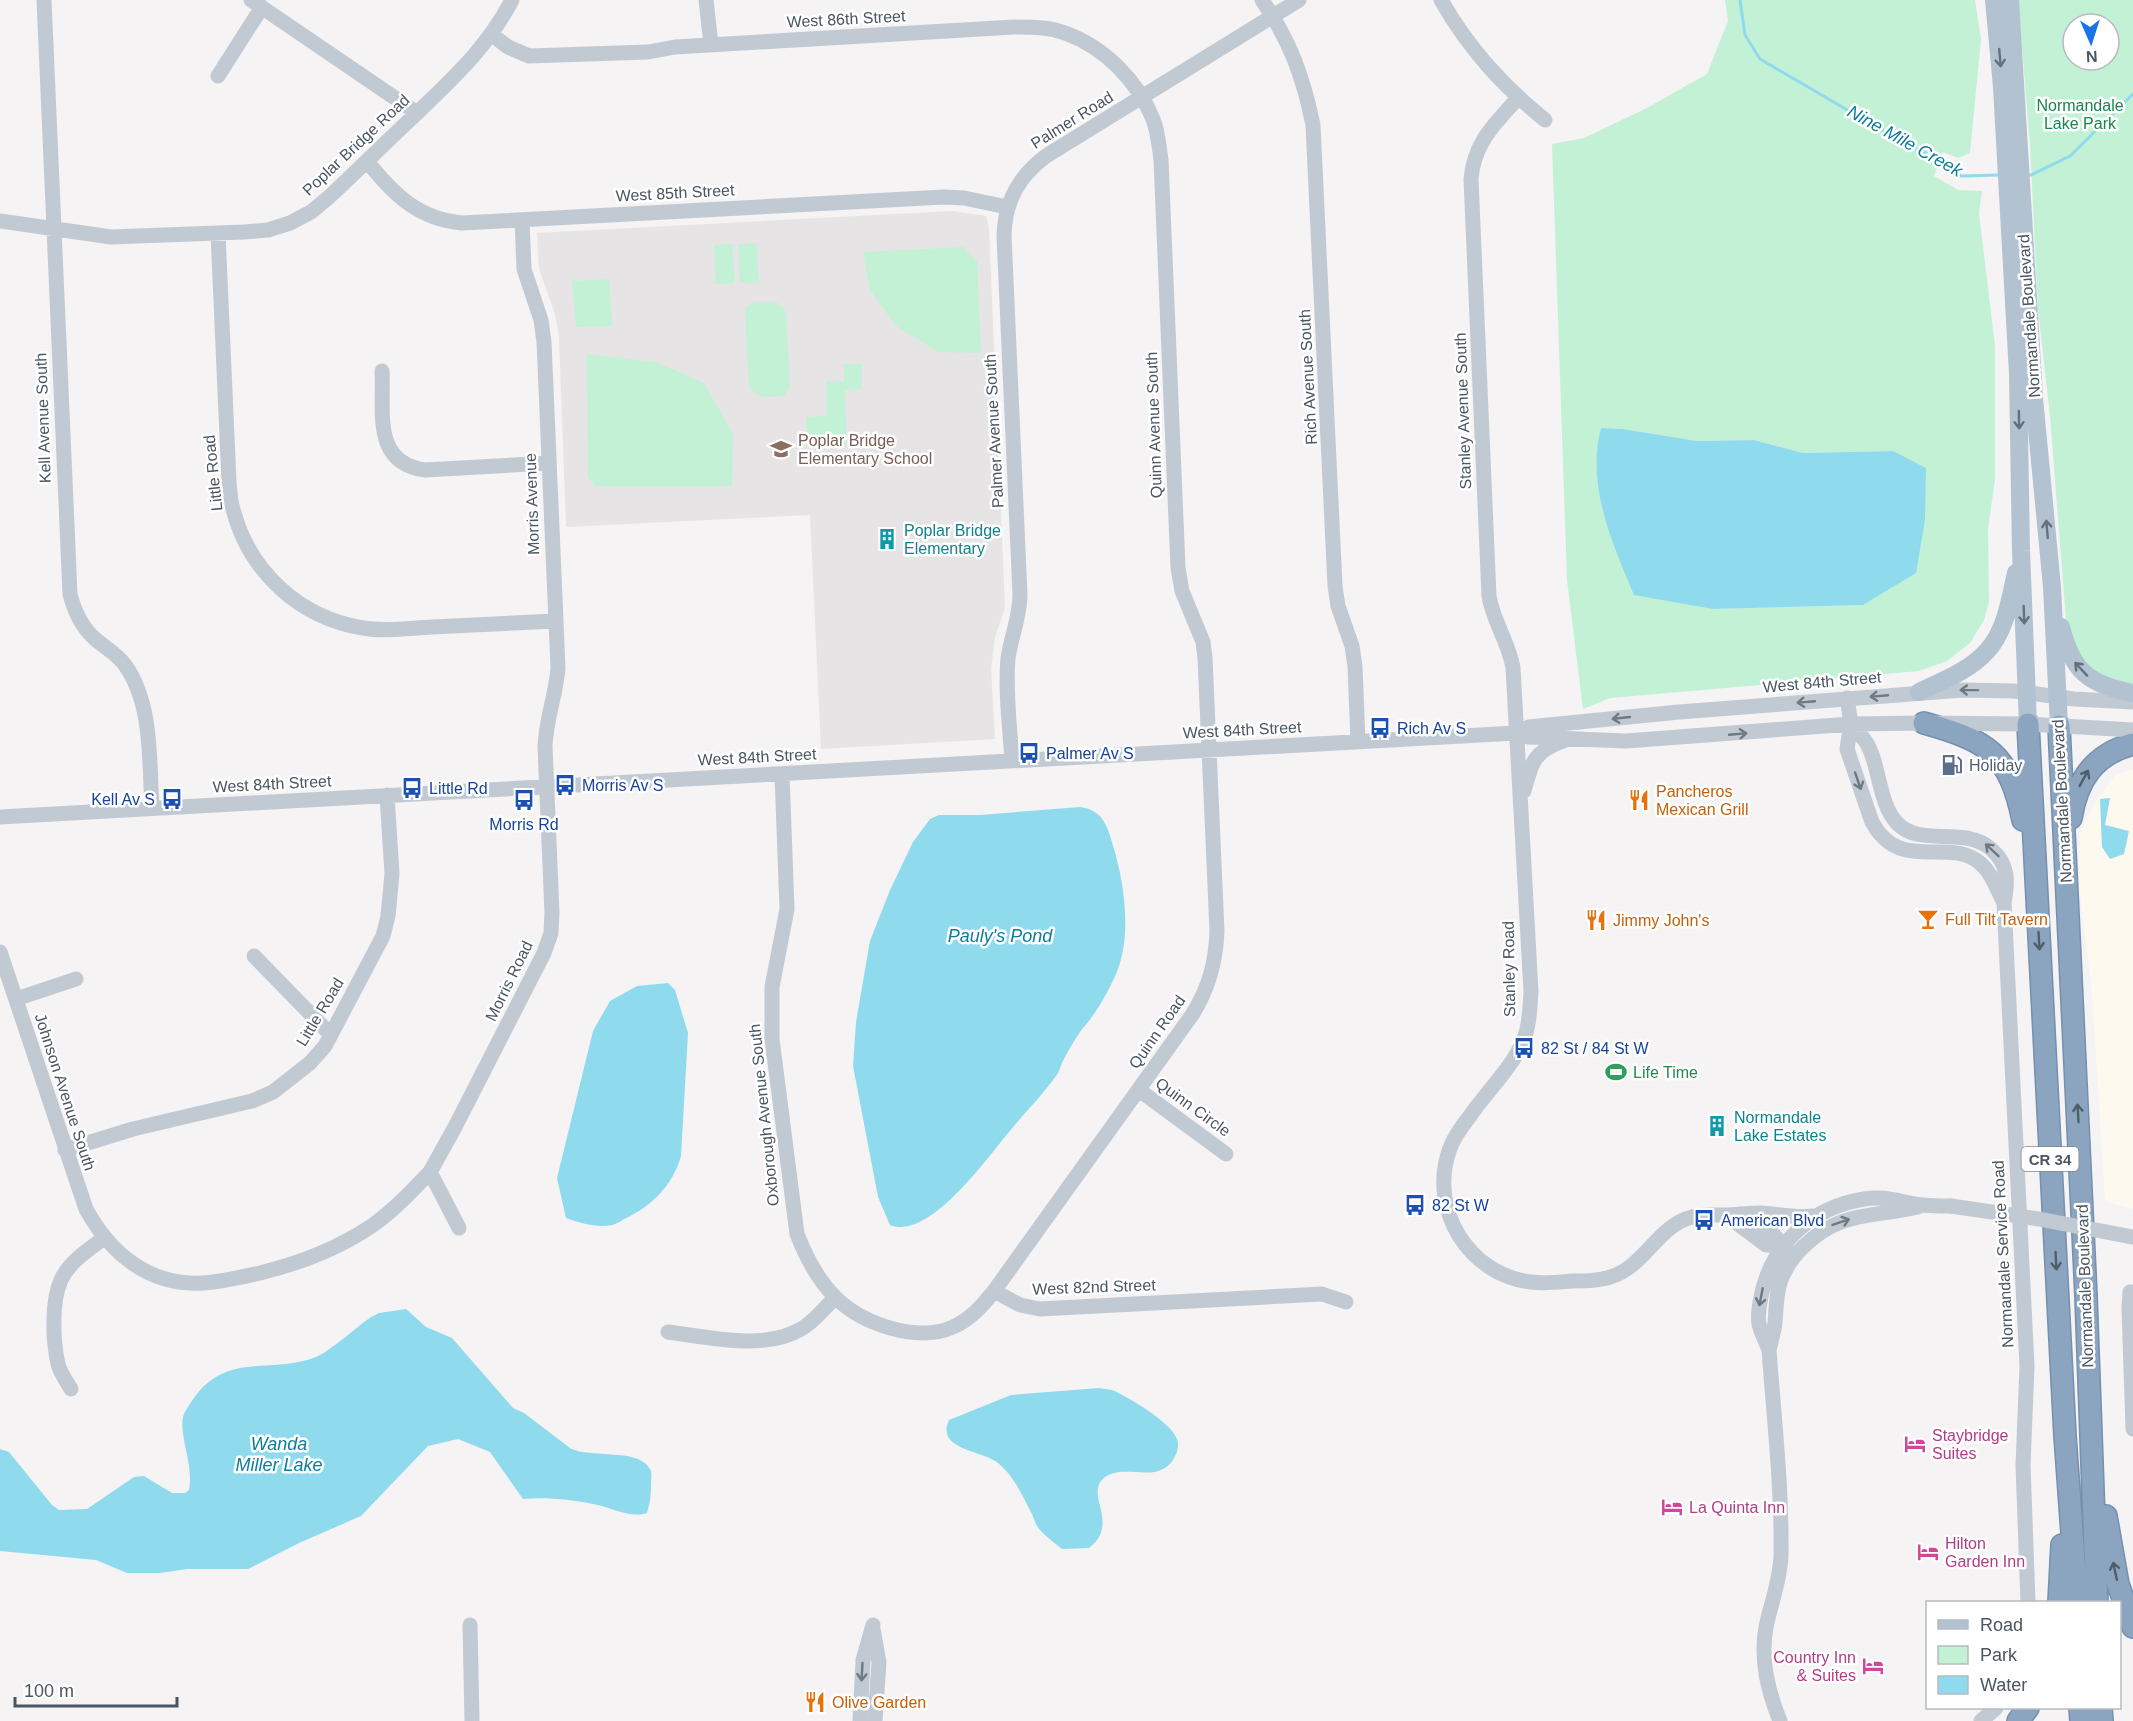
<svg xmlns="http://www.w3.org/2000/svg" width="2133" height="1721" viewBox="0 0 2133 1721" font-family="Arial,sans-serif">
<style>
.commercial{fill:#fdf9ef}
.education{fill:#e6e4e5}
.green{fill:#c3f1d5;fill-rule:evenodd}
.water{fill:#90daee}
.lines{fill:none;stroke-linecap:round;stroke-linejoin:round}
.stream{stroke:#90daee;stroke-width:3}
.highway-casing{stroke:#7690ad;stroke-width:24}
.minor{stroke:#c1cad2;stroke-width:15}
.major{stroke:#b3c2d1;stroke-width:18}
.highway{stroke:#8ba5c1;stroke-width:21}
.minor-bridge{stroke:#c1cad2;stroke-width:15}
.oneway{stroke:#64717d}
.oneway2{stroke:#6e7983}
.oneway3{stroke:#505e6b}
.labels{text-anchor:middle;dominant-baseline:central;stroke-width:5;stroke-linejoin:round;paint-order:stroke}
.shield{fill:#fff;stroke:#808990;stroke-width:1.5}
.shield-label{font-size:15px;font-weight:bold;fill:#4a5661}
.street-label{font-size:16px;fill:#4a5661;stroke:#fff}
.park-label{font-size:16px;fill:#17864f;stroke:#fff}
.education-label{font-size:16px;fill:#785e54;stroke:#fff;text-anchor:start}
.culture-label{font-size:16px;fill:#0d838f;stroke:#fff;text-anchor:start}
.transit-label{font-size:16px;fill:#164399;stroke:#fff;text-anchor:start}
.service-label{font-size:16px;fill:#4e5e75;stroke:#fff;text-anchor:start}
.food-label{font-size:16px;fill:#c56008;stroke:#fff;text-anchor:start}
.leisure-label{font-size:16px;fill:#27864d;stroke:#fff;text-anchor:start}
.hotel-label{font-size:16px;fill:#b23c85;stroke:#fff;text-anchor:start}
.water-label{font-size:18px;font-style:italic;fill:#0c7c9b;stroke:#fff}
</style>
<rect width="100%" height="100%" fill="#f5f3f3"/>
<!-- commercial -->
<path class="commercial" d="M2133 769V1209L2105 1202 2092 993 2079 887 2080 835 2094 803 2116 775Z"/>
<!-- education -->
<path class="education" d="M952 211 986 216 989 228 1005 608 995 637 991 669 995 739 821 749 810 515 566 527 559 337 555 314 539 269 537 233Z"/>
<!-- green -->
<path class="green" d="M1725 0H1975L1981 39 1970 153 1958 158 1943 152 1934 176 1958 190 1982 191 1979 213 1995 346V479L1988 529 1989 602 1984 620 1970 643 1947 661 1919 671 1610 698 1583 709 1567 580 1552 144 1584 138 1647 108 1707 74 1728 21ZM1601 428 1623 429 1697 441 1754 440 1803 453 1893 451 1863 605 1713 609Z
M2018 0H2133V690L2097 679 2069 640 2066 620 2050 416 2038 309 2030 144ZM2073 24H2109V60H2073Z
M756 243 759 282 740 283 738 244Z
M732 244 735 283 716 284 714 245Z
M963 247 977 261 981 353 938 352 896 326 870 290 863 252Z
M609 279 612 323 610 326 576 327 572 281Z
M753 302H776L783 307 786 313 790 388 784 396C770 397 757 400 749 386L745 314 746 307Z
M587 354 656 362 704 383 733 434 732 486H595L588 477Z
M844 364H862V389L845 390 847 444 807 446 806 417 827 416 826 382 844 381Z"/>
<!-- water -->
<path class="water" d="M1601 428 1623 429 1697 441 1754 440 1803 453 1893 451 1926 468 1925 520 1916 573 1863 605 1713 609 1634 595C1612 542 1586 486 1601 428Z
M2110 798 2105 825 2129 831 2124 854 2110 859 2102 847 2100 799Z
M1080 807C1104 810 1108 828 1114 849 1124 883 1131 931 1119 966 1114 981 1101 1005 1091 1018 1088 1023 1083 1027 1080 1032 1073 1042 1067 1053 1062 1063 1060 1068 1059 1072 1056 1076 1042 1096 1024 1113 1009 1132 987 1158 929 1241 890 1225L878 1197 853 1066 856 1022 870 941 890 890 913 842 930 819 939 815H980Z
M668 983 675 990 688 1033 681 1156C673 1185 651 1207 624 1219 621 1221 616 1224 612 1225 597 1228 580 1223 566 1218L557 1178 593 1031 610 1001 637 986Z
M406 1309 426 1327 452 1338 513 1408 524 1413 570 1448C590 1459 642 1447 651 1471 652 1475 651 1481 651 1485 651 1495 650 1503 647 1513 631 1518 614 1509 598 1505 574 1500 547 1497 523 1499L490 1452 458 1439 428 1446 361 1516 299 1543 248 1569H187L160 1573H127L96 1560 0 1551V1449L9 1452 52 1505 59 1510 87 1509 134 1477 144 1476 172 1493H185L189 1490C194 1465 179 1437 183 1417 185 1410 190 1404 194 1398 226 1352 273 1374 316 1357 329 1352 358 1326 371 1317L379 1313Z
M1099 1388C1103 1389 1108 1389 1112 1390 1127 1396 1172 1423 1177 1439 1179 1444 1178 1451 1175 1456 1173 1461 1168 1467 1163 1469 1145 1479 1116 1463 1101 1481 1088 1497 1119 1525 1089 1548L1062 1549C1055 1543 1046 1537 1040 1530 1036 1526 1034 1519 1032 1514 1022 1495 1014 1476 998 1463 983 1450 935 1450 949 1420L1011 1395Z"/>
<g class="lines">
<!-- stream -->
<path class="stream" d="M1740 0 1745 35 1760 59 1897 139 1941 160 1961 176 1999 175
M2027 175H2031L2070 156 2133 94"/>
<defs>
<path id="highway" d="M1924 723C1988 741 2009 753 2023 820
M2028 724 2065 1436 2077 1602
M2059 726 2086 1296 2097 1602
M2071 818C2077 780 2094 754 2133 744
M2106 1516 2118 1584 2133 1627
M2059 1602 2062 1545
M2080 1708 2081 1721
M2101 1708 2102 1721
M2018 1721 2028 1708"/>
</defs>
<!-- highway casing -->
<use href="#highway" class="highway-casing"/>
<!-- minor -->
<path class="minor" d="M44 0 70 594C74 610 81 626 94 638 104 647 117 654 125 665 153 704 149 762 152 808
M251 0 417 113
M706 0 711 45
M1262 0C1290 41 1303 76 1313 125L1335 586 1338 606 1352 646 1355 666 1358 742
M1441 0C1469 49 1502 85 1545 120
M491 34 508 47 529 56 648 52 675 47 1014 27C1031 27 1049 27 1065 33 1104 47 1137 80 1153 119 1158 132 1159 146 1161 160L1178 568 1182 591 1203 642 1205 658 1217 931C1216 962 1209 988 1192 1015L994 1291C983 1305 971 1319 953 1327 917 1343 862 1324 835 1297 817 1279 806 1257 797 1234L772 1039V987L787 909 782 774
M218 76 262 7
M1518 98C1495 124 1474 142 1471 179L1489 596C1493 622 1509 642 1513 668L1531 992C1530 1004 1530 1017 1527 1029 1519 1062 1489 1088 1470 1116 1462 1126 1453 1138 1449 1151 1429 1210 1469 1275 1531 1282 1545 1284 1559 1282 1572 1281 1586 1281 1600 1281 1613 1276 1645 1265 1659 1225 1692 1217 1703 1214 1712 1215 1723 1215 1735 1215 1748 1213 1760 1213 1778 1214 1795 1218 1814 1216
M367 161C393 194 418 219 462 223L944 197 964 198 1007 207
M0 221 111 237 244 232 268 230 290 223 311 212 329 197C358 170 386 142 415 115 453 78 487 48 512 0
M218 233 229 482C230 491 230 500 233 509 249 572 300 618 363 628 385 632 410 628 432 627 473 625 514 623 555 621
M382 371C384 412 372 463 425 470L548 463
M1847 698 1851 724 1847 749 1872 822C1900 874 1948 836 1980 863 1992 873 1997 890 2004 903
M1851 724C1856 730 1862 736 1866 742 1880 764 1878 803 1897 823 1920 848 1964 825 1991 849 2009 864 2008 882 2004 903L2027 1366 2023 1465 2028 1602
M1516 733 1529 727 1679 712 1963 690 2014 691 2074 699 2133 702
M1012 761C1010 728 1005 692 1008 658 1011 637 1020 617 1020 595L1004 235C1005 201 1019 176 1046 156L1299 0
M1524 791C1532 762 1533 752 1563 741
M0 817 1516 733 1529 737 1626 741 1851 724 1924 723 2028 724 2133 730
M0 952 86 1209C110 1253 149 1286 202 1283 222 1282 241 1277 260 1273 301 1263 338 1249 373 1225 394 1210 412 1191 430 1172L459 1228
M254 956 331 1035
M16 999 76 979
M1139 1090 1226 1154
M65 1150 133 1129 252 1101 273 1092 310 1063 325 1046 383 936 388 916 392 874 387 795
M430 1172 455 1127 544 953 551 933 552 913 545 746C546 719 556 695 558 668L544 342 541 320 524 269 522 220
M1740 1214C1751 1218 1764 1226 1773 1234 1779 1240 1782 1247 1789 1252
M1726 1215 1766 1245 1782 1246
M994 1291 1020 1305 1040 1309 1322 1294 1346 1302
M2133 1292H2130L2129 1308 2133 1429
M668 1332C708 1337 764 1351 801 1329 814 1322 824 1308 835 1298
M1769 1350C1771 1341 1774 1332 1775 1323 1776 1310 1776 1299 1779 1286 1783 1271 1792 1258 1803 1247 1841 1210 1871 1218 1918 1207
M71 1389C66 1381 60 1372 58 1364 53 1341 51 1302 61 1280 69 1262 88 1250 104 1238
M470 1625 472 1721
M873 1629 879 1662 875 1721
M860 1721 863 1660 873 1625
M1780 1721C1768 1691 1760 1660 1766 1627 1771 1603 1780 1581 1781 1556 1782 1488 1774 1418 1769 1350 1766 1342 1761 1333 1759 1324 1757 1314 1760 1302 1762 1292 1774 1242 1813 1207 1864 1199 1886 1195 1902 1203 1923 1205 1932 1206 1942 1206 1951 1206
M1981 1721 1996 1708"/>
<!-- major -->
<path class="major" d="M1994 0 2002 87 2018 374 2021 551 2028 724
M2010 0 2034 398 2052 587 2059 726
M2061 627C2072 671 2089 685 2133 693
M1919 692C1942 681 1969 671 1987 651 2006 631 2010 598 2016 573"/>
<!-- highway -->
<use href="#highway" class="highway"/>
<!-- minor-bridge -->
<path class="minor-bridge" d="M1951 1206 2039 1219 2132 1237"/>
</g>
<!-- one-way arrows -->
<defs><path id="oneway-shaft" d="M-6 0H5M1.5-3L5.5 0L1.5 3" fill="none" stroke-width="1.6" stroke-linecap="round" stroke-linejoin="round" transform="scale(1.5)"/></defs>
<g class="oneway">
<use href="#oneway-shaft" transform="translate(2000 58) rotate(85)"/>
<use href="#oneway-shaft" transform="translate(2019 420) rotate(89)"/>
<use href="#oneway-shaft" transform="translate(2047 529) rotate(-95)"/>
<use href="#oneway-shaft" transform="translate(2024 615) rotate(88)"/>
<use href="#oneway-shaft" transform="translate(2081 669) rotate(-133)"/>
</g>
<g class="oneway2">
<use href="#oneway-shaft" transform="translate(1969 690) rotate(-179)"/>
<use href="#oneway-shaft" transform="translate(1879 696) rotate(175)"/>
<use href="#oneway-shaft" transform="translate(1806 702) rotate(175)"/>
<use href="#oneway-shaft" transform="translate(1621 718) rotate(174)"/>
<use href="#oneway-shaft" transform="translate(1738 734) rotate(-5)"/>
<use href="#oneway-shaft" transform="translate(1858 781) rotate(71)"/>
<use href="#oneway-shaft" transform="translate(1992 850) rotate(-137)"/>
<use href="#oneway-shaft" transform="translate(1841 1222) rotate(-19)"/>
<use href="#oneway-shaft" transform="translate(1761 1297) rotate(101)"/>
<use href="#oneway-shaft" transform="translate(862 1672) rotate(93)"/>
</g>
<g class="oneway3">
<use href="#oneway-shaft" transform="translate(2084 778) rotate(-61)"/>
<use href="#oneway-shaft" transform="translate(2039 941) rotate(87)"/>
<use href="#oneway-shaft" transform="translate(2078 1113) rotate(-93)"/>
<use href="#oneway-shaft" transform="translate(2056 1261) rotate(87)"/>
<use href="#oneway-shaft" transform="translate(2115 1571) rotate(-102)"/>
</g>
<!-- icons -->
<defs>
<symbol id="school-bare" viewBox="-9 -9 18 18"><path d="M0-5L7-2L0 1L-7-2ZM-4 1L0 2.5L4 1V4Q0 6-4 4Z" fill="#8d6e63" stroke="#fff" stroke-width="2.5" paint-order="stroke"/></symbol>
<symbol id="building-bare" viewBox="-9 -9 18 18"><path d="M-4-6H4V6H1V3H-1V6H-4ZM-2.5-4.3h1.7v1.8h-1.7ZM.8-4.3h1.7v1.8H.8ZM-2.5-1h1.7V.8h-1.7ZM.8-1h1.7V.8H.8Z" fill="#0f9aa8" stroke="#fff" stroke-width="2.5" paint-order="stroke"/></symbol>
<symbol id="bus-bare" viewBox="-9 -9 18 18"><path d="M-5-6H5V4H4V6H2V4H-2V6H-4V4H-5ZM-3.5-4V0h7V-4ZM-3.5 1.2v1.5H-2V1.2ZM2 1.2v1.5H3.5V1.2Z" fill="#1a4fb4" stroke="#fff" stroke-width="2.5" paint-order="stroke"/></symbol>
<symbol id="fuel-bare" viewBox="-9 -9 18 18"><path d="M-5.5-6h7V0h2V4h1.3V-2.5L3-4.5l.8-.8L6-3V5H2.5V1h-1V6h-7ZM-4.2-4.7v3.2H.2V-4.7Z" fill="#5c6f8a" stroke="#fff" stroke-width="2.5" paint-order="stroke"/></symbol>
<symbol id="restaurant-bare" viewBox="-9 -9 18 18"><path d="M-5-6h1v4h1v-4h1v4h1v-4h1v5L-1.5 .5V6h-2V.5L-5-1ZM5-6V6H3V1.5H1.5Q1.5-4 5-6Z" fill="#e8710a" stroke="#fff" stroke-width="2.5" paint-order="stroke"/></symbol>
<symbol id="bar-bare" viewBox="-9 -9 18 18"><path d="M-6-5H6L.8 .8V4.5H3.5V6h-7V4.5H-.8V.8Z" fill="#e8710a" stroke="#fff" stroke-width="2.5" paint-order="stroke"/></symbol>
<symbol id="stadium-bare" viewBox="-9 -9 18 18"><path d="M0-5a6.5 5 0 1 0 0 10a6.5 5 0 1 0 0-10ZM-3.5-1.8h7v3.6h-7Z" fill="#2e9e5b" stroke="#fff" stroke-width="2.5" paint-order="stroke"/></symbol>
<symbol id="hotel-bare" viewBox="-9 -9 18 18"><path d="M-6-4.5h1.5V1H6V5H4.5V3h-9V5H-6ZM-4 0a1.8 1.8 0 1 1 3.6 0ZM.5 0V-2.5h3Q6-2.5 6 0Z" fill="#d1479c" stroke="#fff" stroke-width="2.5" paint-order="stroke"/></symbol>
</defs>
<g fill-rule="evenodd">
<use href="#school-bare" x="766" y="434" width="30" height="30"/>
<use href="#building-bare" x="872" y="524" width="30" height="30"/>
<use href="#bus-bare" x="1365" y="713" width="30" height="30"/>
<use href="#bus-bare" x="1014" y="738" width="30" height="30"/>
<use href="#fuel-bare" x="1937" y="750" width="30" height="30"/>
<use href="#bus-bare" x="550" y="770" width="30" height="30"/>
<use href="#bus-bare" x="397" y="773" width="30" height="30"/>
<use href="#bus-bare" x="157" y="784" width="30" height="30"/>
<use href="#bus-bare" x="509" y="785" width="30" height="30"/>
<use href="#restaurant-bare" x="1624" y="785" width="30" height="30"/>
<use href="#bar-bare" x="1913" y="904" width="30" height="30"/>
<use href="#restaurant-bare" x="1581" y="905" width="30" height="30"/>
<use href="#bus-bare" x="1509" y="1033" width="30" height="30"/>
<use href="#stadium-bare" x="1601" y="1057" width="30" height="30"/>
<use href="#building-bare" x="1702" y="1111" width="30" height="30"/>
<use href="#bus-bare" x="1400" y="1190" width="30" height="30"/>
<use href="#bus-bare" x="1689" y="1205" width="30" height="30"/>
<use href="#hotel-bare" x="1900" y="1429" width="30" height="30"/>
<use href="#hotel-bare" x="1657" y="1492" width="30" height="30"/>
<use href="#hotel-bare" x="1913" y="1537" width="30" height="30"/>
<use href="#hotel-bare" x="1858" y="1651" width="30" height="30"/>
<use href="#restaurant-bare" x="800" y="1687" width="30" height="30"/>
</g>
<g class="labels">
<!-- shield labels -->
<rect class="shield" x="2021.5" y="1147" width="57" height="24" rx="4.5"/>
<g class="shield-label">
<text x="2050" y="1159">CR 34</text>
</g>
<!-- street labels -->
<g class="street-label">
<text transform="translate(846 19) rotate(-3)">West 86th Street</text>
<text transform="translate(1072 120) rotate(-32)">Palmer Road</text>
<text transform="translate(356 145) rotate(-43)">Poplar Bridge Road</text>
<text transform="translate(675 193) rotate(-3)">West 85th Street</text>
<text transform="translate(2029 316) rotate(-94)">Normandale Boulevard</text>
<text transform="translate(1308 377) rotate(-93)">Rich Avenue South</text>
<text transform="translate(1463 411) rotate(-92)">Stanley Avenue South</text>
<text transform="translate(43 418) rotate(-92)">Kell Avenue South</text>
<text transform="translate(1154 425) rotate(-92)">Quinn Avenue South</text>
<text transform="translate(994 431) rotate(-93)">Palmer Avenue South</text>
<text transform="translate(213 473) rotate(-96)">Little Road</text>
<text transform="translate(532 504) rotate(-92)">Morris Avenue</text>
<text transform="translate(1822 682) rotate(-5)">West 84th Street</text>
<text transform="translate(1242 730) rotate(-3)">West 84th Street</text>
<text transform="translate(757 757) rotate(-3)">West 84th Street</text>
<text transform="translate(272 784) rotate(-3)">West 84th Street</text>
<text transform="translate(2062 801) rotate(-93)">Normandale Boulevard</text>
<text transform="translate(1509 969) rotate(-91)">Stanley Road</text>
<text transform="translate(509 981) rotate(-64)">Morris Road</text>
<text transform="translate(320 1012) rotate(-59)">Little Road</text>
<text transform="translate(1157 1032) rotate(-55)">Quinn Road</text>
<text transform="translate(65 1092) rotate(72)">Johnson Avenue South</text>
<text transform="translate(1193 1107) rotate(36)">Quinn Circle</text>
<text transform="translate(764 1115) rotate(-96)">Oxborough Avenue South</text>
<text transform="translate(2003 1254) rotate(-93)">Normandale Service Road</text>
<text transform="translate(2085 1286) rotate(-92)">Normandale Boulevard</text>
<text transform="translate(1094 1287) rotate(-2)">West 82nd Street</text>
</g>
<!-- park labels -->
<g class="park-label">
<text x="2080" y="105">Normandale<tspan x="2080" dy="18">Lake Park</tspan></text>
</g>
<!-- education labels -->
<g class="education-label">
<text x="798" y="440">Poplar Bridge<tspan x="798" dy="18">Elementary School</tspan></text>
</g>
<!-- culture labels -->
<g class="culture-label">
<text x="904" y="530">Poplar Bridge<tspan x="904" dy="18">Elementary</tspan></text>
<text x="1734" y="1117">Normandale<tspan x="1734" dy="18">Lake Estates</tspan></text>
</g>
<!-- transit labels -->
<g class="transit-label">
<text x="1397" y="728">Rich Av S</text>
<text x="1046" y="753">Palmer Av S</text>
<text x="582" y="785">Morris Av S</text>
<text x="429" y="788">Little Rd</text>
<text x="155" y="799" text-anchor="end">Kell Av S</text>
<text x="524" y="824" text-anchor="middle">Morris Rd</text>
<text x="1541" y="1048">82 St / 84 St W</text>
<text x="1432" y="1205">82 St W</text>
<text x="1721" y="1220">American Blvd</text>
</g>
<!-- service labels -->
<g class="service-label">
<text x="1969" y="765">Holiday</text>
</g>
<!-- food labels -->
<g class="food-label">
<text x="1656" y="791">Pancheros<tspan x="1656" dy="18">Mexican Grill</tspan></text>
<text x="1945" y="919">Full Tilt Tavern</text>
<text x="1613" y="920">Jimmy John's</text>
<text x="832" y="1702">Olive Garden</text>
</g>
<!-- leisure labels -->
<g class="leisure-label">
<text x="1633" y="1072">Life Time</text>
</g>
<!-- hotel labels -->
<g class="hotel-label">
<text x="1932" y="1435">Staybridge<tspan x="1932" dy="18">Suites</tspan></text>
<text x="1689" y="1507">La Quinta Inn</text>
<text x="1945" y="1543">Hilton<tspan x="1945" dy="18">Garden Inn</tspan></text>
<text x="1856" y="1657" text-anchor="end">Country Inn<tspan x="1856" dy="18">&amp; Suites</tspan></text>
</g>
<!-- water labels -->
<g class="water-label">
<text transform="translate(1905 141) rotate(29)">Nine Mile Creek</text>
<text x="1000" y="936">Pauly's Pond</text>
<text x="279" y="1444">Wanda<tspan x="279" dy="21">Miller Lake</tspan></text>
</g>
</g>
<!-- legend -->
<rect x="1926" y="1601" width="195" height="108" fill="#ffffff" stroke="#b7bbc0" stroke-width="1.5"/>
<rect x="1938" y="1620" width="30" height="9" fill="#b3c2d1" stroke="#b7bbc0" stroke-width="1.5"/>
<text x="1980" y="1631" font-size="18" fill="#4a5661">Road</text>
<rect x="1938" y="1646" width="30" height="18" fill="#c3f1d5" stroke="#b7bbc0" stroke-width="1.5"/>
<text x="1980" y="1661" font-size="18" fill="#4a5661">Park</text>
<rect x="1938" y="1676" width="30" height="18" fill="#90daee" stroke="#b7bbc0" stroke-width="1.5"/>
<text x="1980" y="1691" font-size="18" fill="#4a5661">Water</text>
<!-- north arrow -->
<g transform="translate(2091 42) rotate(177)"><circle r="28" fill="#ffffff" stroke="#b7bbc0" stroke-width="1.5"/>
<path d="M0-4.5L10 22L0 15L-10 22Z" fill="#1a73e8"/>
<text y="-9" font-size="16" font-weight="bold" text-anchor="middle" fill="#4a5661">N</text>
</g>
<!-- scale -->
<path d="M15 1697v9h162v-9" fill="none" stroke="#4a5661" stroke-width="3"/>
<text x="24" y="1697" font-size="18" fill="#4a5661" stroke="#ffffff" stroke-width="4.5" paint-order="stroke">100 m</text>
</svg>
